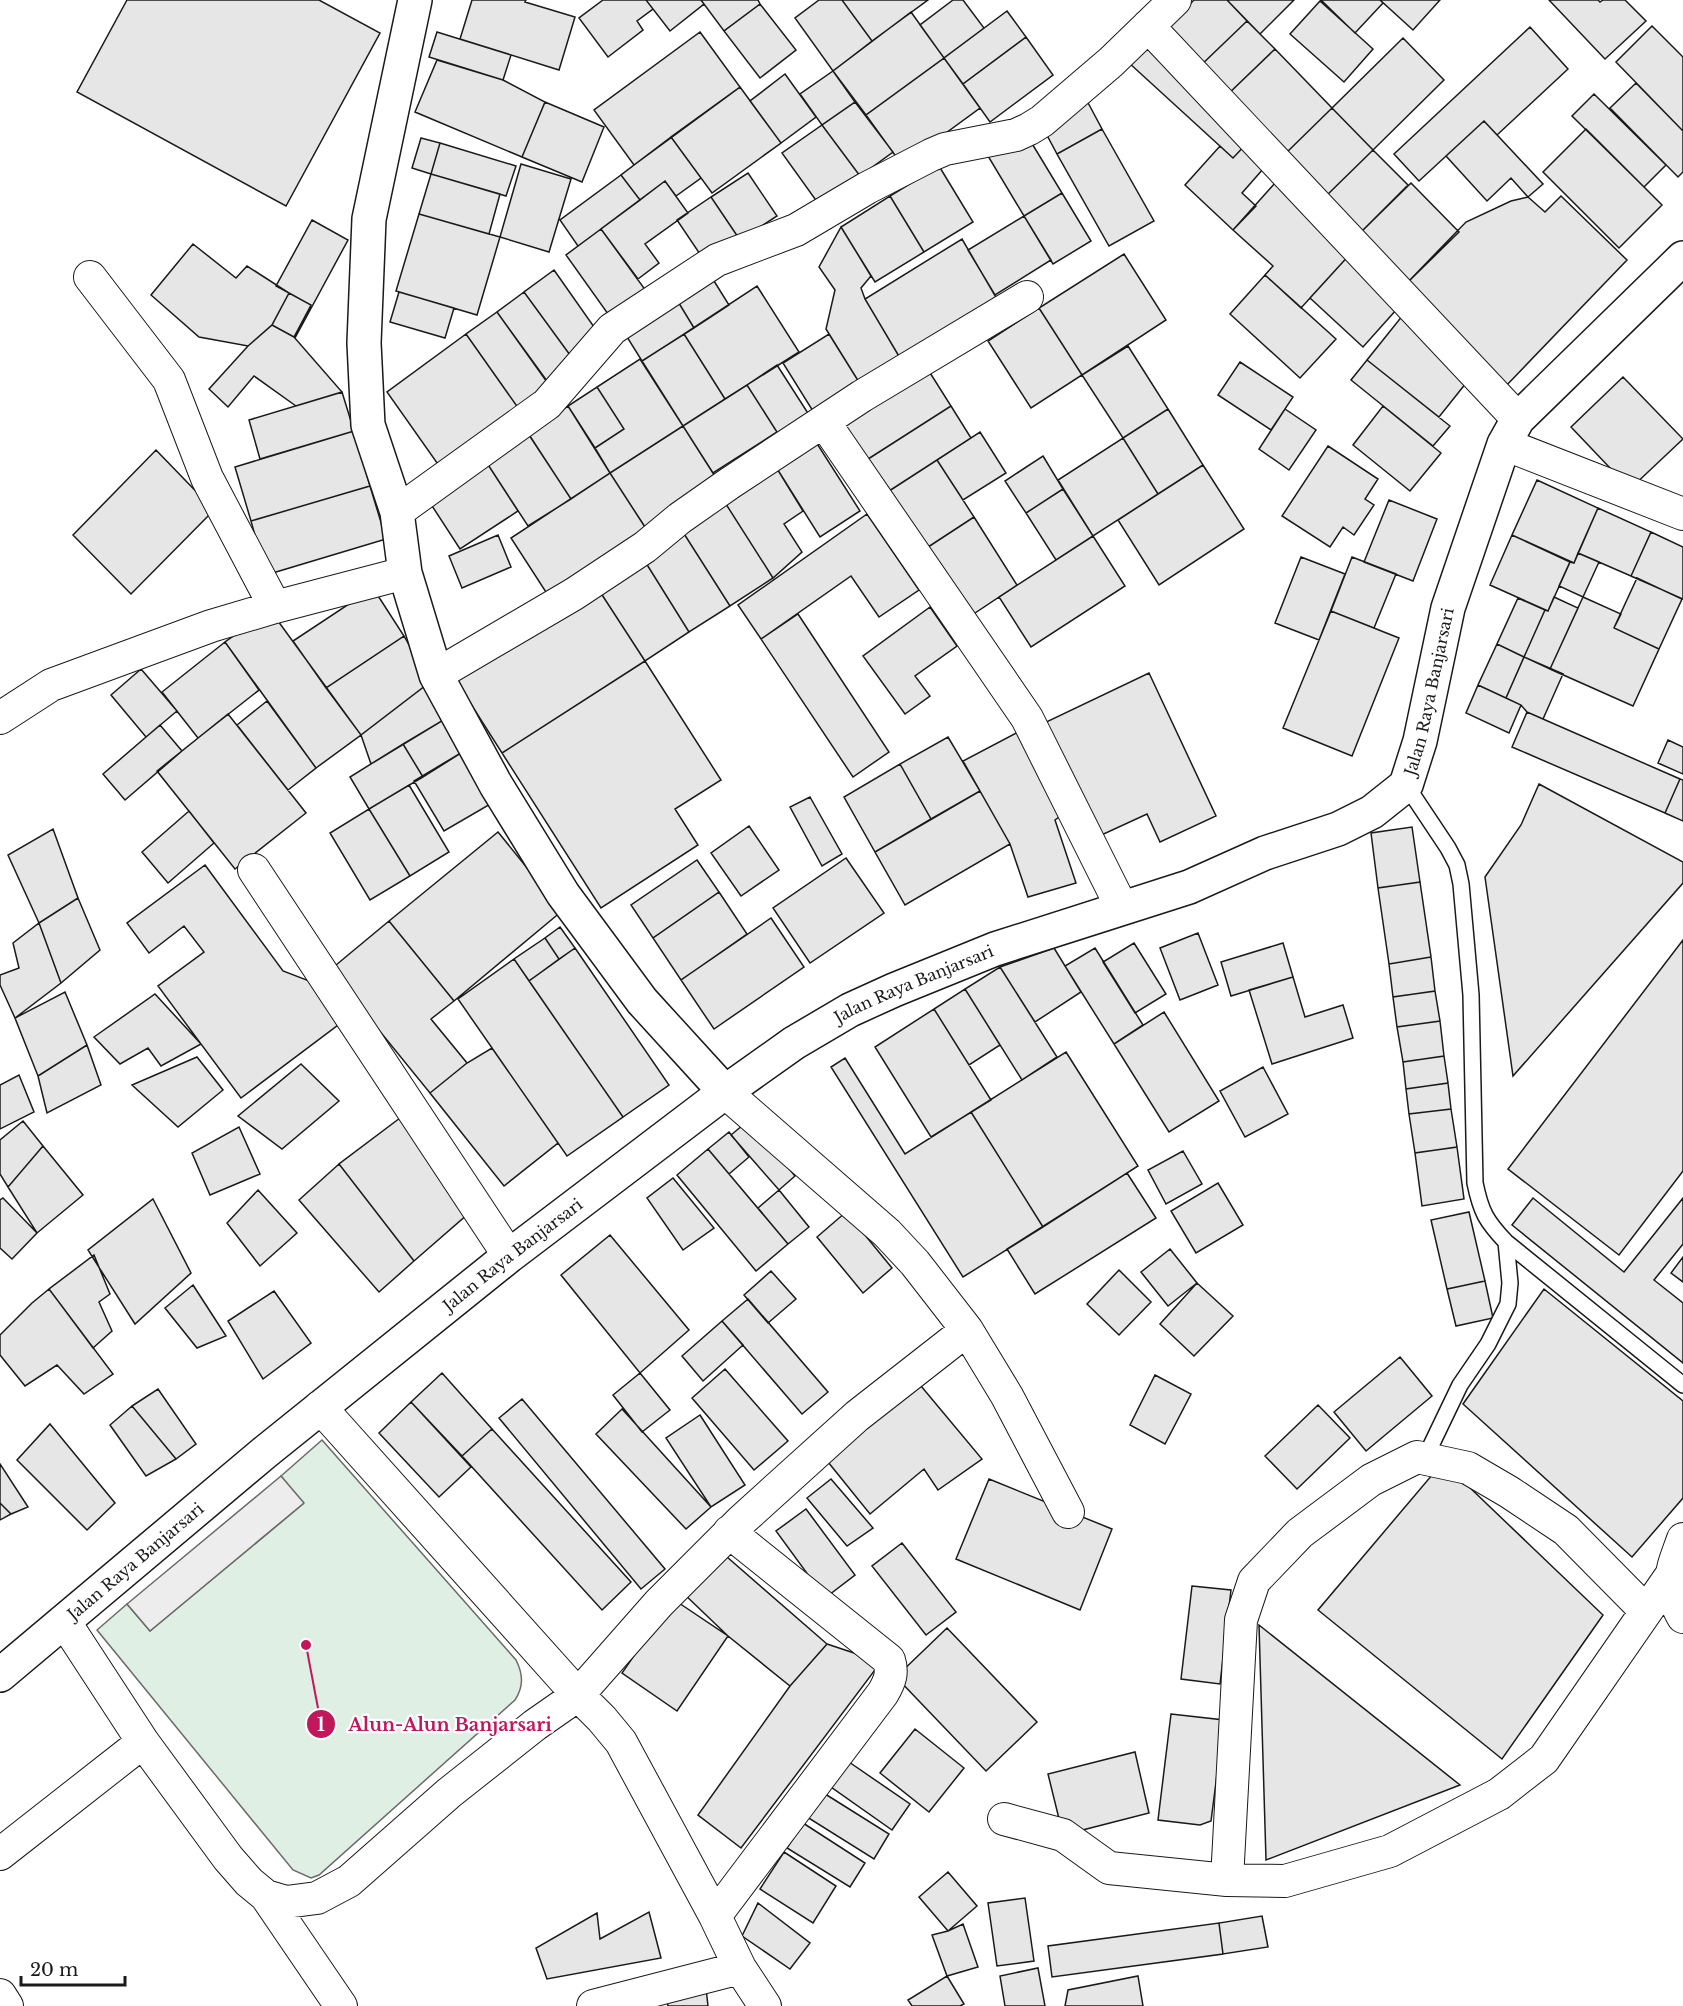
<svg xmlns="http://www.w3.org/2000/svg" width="1683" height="2006" viewBox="0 0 1683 2006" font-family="'Libre Baskerville',serif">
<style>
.green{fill:#e0efe3;stroke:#6a6a6a;stroke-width:1.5}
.parking{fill:#ededed;stroke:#6a6a6a;stroke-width:1.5}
.building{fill:#e6e6e6;stroke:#1a1a1a;stroke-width:1.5}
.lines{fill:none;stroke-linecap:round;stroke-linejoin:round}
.service-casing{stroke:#1a1a1a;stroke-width:18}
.minor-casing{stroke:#1a1a1a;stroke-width:34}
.tertiary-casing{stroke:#1a1a1a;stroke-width:36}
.trunk-casing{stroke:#1a1a1a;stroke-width:36}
.service{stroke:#fff;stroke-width:15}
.minor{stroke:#fff;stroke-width:32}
.tertiary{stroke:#fff;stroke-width:33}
.trunk{stroke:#fff;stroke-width:33}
.labels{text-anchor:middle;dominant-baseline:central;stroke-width:4.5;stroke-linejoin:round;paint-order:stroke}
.street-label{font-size:16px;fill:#1a1a1a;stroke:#fff}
.leader{fill:none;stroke:#c2185b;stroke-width:2}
.callout-dot{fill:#c2185b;stroke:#fff;stroke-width:2}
.mark-label{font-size:18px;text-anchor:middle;font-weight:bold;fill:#fff}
.callout-label{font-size:18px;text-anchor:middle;font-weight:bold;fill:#c2185b;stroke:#fff;stroke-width:4.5;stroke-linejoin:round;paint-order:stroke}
</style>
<rect width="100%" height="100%" fill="#fff"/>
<!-- green -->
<path class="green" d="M322 1440 516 1660C523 1674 524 1686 515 1700L319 1875 311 1878 293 1870 97 1630 127 1604 150 1631 303 1504 281 1476Z"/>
<!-- parking -->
<path class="parking" d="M281 1476 304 1503 150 1631 127 1604Z"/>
<!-- building -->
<path class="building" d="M127 0H319L380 33 286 206 77 92Z
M472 0H526L525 2 575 17 559 70 460 39Z
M603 0H646L653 9 637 21 643 30 608 57 579 18Z
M646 0H701L704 4 670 31Z
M701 0H758L760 4 724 31Z
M819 0H842L872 41 833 71 795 18Z
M842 0H928L872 41Z
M953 0H963L984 28 944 58 920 25Z
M1194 0H1227L1247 21 1196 70 1161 33Z
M1227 0H1294L1260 34Z
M1321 0H1380L1383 3 1355 33Z
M1380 0H1440L1413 30Z
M1549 0H1598L1600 2 1603 0H1625L1646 21 1605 59Z
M1320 1 1373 49 1344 82 1290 34Z
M760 4 796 50 760 78 724 31Z
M1007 11 1026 37 963 84 944 58Z
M911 12 944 58 866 115 833 71Z
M1247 21 1275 49 1224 98 1196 70Z
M1652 26 1683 57V131L1616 62Z
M1530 27 1568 69 1497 135 1484 121 1419 181 1394 154Z
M437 32 511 55 503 80 429 57Z
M700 32 740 87 634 165 594 110Z
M1026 37 1053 75 990 122 963 84Z
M1403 38 1444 80 1373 150 1332 108Z
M1144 43 1250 140 1233 158 1128 62Z
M1275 49 1332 108 1282 157 1224 98Z
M944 58 980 108 902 165 866 115Z
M437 60 503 80 545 102 522 157 415 112Z
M833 71 855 102 822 125 800 94Z
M785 74 816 117 781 143 750 101Z
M1636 83 1683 131V172L1678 177 1610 108Z
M740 87 781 143 712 193 671 137Z
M1594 94 1666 165 1644 187 1572 116Z
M1086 99 1102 129 1057 154 1041 124Z
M545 102 604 127 582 182 522 157Z
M855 102 893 152 860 176 822 125Z
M1332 108 1373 150 1323 199 1282 157Z
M1484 121 1543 184 1528 197 1511 178 1487 201 1446 156Z
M822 125 860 176 820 206 782 153Z
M1102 129 1154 221 1109 246 1057 154Z
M1586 129 1662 205 1619 248 1543 172Z
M1025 132 1062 193 1024 216 988 156Z
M671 137 701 178 676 196 665 181 640 200 621 175Z
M421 138 440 143 431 174 412 168Z
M1250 140 1271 160 1242 193 1256 206 1233 230 1185 185 1220 146 1233 158Z
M440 143 516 166 506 196 431 174Z
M1373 150 1408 185 1358 235 1323 199Z
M521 164 571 179 549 252 500 237Z
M939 166 973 222 924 252 890 196Z
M748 173 777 216 740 240 711 197Z
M431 174 500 194 489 234 419 214Z
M621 175 640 200 578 246 560 220Z
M665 181 688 213 645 244 659 263 638 279 601 229Z
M1276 182 1352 252 1301 308 1265 275 1273 266 1233 230Z
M1411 183 1459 232 1406 284 1358 235Z
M1062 193 1091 241 1053 264 1024 216Z
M890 196 924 252 875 282 841 227Z
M1561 196 1627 260 1504 388 1406 284 1466 222 1511 201 1528 197 1545 212Z
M711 197 740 240 706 263 677 220Z
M419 214 500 237 477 315 396 291Z
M1024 216 1051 260 995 295 968 250Z
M312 220 348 240 295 338 311 305 276 286Z
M841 227 871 276 861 288 865 299 900 358 862 387 826 329 835 290 819 267Z
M601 229 649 295 613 321 566 255Z
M962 239 997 299 900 358 865 299Z
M193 244 236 278 247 266 289 293 272 325 248 346 199 337 151 295Z
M1352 252 1405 300 1363 347 1310 298Z
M1124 254 1166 320 1082 375 1039 308Z
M554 270 599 334 570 355 524 292Z
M709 273 729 305 694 328 674 295Z
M1265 275 1336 339 1300 378 1230 314Z
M757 286 799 352 725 399 684 334Z
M399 292 454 308 445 338 390 322Z
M524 292 570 355 547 381 497 312Z
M289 293 311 305 294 337 272 325Z
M674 295 694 328 642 361 622 329Z
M1039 308 1082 375 1031 408 988 341Z
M497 312 552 389 521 412 466 334Z
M1403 315 1474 373 1439 417 1367 360Z
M272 325 294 337 342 392 296 406 254 376 228 407 209 389 248 346Z
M466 334 521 412 442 470 387 392Z
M684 334 725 399 683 426 642 361Z
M829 334 862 387 816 416 783 363Z
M1128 346 1168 409 1123 438 1082 375Z
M640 359 683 426 610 473 595 448 624 429 597 387Z
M1367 360 1450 426 1433 446 1351 380Z
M1240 362 1293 397 1271 430 1218 395Z
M777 365 813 421 782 440 747 385Z
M927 368 951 406 865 461 841 423Z
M1623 377 1683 439 1630 489 1571 427Z
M747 385 777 432 713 473 683 426Z
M597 387 624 429 595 448 568 406Z
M342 392 354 431 260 459 249 420Z
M568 406 610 473 571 499 527 432Z
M951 406 971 438 886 493 865 461Z
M1383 406 1441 453 1410 491 1353 445Z
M1168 409 1203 465 1158 494 1123 438Z
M1285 409 1316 430 1289 470 1259 449Z
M683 426 718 481 645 527 610 473Z
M526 430 571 499 528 526 483 457Z
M354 431 370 486 251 521 235 467Z
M980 432 1006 473 963 500 937 460Z
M1123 438 1158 494 1093 536 1058 480Z
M816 442 860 511 820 537 776 467Z
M1328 446 1378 479 1365 499 1374 505 1354 535 1343 527 1330 547 1282 516Z
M156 450 214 510 131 594 73 535Z
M1043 456 1063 489 1026 513 1005 481Z
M483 457 518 511 460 549 425 495Z
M937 460 974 517 922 551 886 493Z
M1203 465 1244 529 1159 585 1118 520Z
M776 467 803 511 784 524 802 552 773 578 724 501Z
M610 473 652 538 553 603 511 538Z
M1537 480 1598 508 1574 563 1512 535Z
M370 486 386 539 266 575 251 521Z
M1063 489 1093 536 1056 560 1026 513Z
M1389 500 1437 519 1413 581 1364 562Z
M724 501 773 578 730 606 681 529Z
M1598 508 1651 532 1631 576 1578 553Z
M867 514 919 590 879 617 851 576 761 639 738 605Z
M974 517 1017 585 966 619 922 551Z
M681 529 730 606 689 632 641 555Z
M1651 532 1683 547V599L1631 576Z
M498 535 511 567 462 588 449 556Z
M1512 535 1570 562 1548 611 1490 585Z
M1093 536 1125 586 1031 647 999 597Z
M1578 553 1599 562 1583 597 1559 586 1570 562 1574 563Z
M641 555 689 632 645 661 595 584Z
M1301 557 1345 574 1319 640 1275 623Z
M1352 557 1396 574 1374 628 1331 611Z
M1637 578 1682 599 1659 649 1614 628Z
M595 584 645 661 502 753 453 676Z
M373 588 404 636 326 688 293 641Z
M1554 597 1578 608 1550 669 1524 657 1545 610 1548 611Z
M1583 597 1621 614 1614 628 1659 649 1633 706 1550 669Z
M1518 598 1545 610 1524 657 1497 644Z
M930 607 957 646 915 676 930 696 905 714 863 656Z
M270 610 361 735 316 768 225 642Z
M1331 611 1399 638 1352 756 1283 728Z
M798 614 889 752 853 777 761 639Z
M404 636 430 682 361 735 326 688Z
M225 642 259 690 198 738 162 692Z
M1497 644 1524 657 1506 698 1478 685Z
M1524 657 1563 674 1543 719 1527 712 1521 705 1506 698Z
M645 661 721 780 675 809 698 845 601 908 502 753Z
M141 669 177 711 146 737 111 695Z
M1149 673 1216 816 1160 842 1147 814 1095 838 1042 724Z
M430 682 450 716 371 764 361 735Z
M1478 685 1521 705 1509 733 1466 713Z
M267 701 316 768 288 790 237 725Z
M1527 712 1680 779 1665 813 1512 747Z
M228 714 306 813 235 869 157 771Z
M450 716 469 748 423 777 403 744Z
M160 725 182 751 125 800 103 774Z
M1024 729 1066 812 1055 820 1076 883 1028 897 1010 844 963 761Z
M948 737 980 791 931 819 900 764Z
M1668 740 1683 747V774L1658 763Z
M403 744 423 777 369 809 350 777Z
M469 748 499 799 444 831 414 781Z
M900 764 931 819 875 852 844 797Z
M1680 779 1683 780V821L1665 813Z
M1539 784 1683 862V883L1513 1076 1485 877 1521 825Z
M409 785 449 852 410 876 369 809Z
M980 791 1010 844 905 905 875 852Z
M810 797 842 854 822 866 790 807Z
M369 809 410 876 370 900 330 833Z
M189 811 214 843 168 883 142 852Z
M749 826 779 870 741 896 711 853Z
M1412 827 1420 882 1378 888 1371 833Z
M53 829 78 898 39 923 8 855Z
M498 832 562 911 454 1001 389 921Z
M846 858 884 913 810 963 773 908Z
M697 860 719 892 653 938 631 905Z
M205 865 283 971 312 982 342 1022 241 1098 158 986 204 952 184 926 149 953 127 923Z
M1420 882 1431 957 1389 964 1378 888Z
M719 892 747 934 681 980 653 938Z
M78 898 100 950 61 983 39 923Z
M771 918 804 967 714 1029 681 980Z
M389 921 454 1001 431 1019 467 1063 430 1093 330 970Z
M39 923 61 983 15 1018 0 985V975L19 968 13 943Z
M560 927 575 948 559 959 545 938Z
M1198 933 1218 985 1180 1000 1160 948Z
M545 938 559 959 529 981 514 959Z
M1683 940V1171L1619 1255 1508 1169Z
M1134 943 1166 994 1135 1013 1103 962Z
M1283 943 1293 977 1231 996 1221 962Z
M575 948 669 1085 623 1117 529 981Z
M1054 948 1081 992 1035 1022 1000 967Z
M1095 948 1143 1025 1114 1044 1065 966Z
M1431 957 1435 991 1393 997 1389 964Z
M514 959 623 1117 567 1156 458 999Z
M1000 967 1057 1057 1022 1080 965 989Z
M1293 977 1305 1017 1343 1005 1353 1038 1272 1064 1249 990Z
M965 989 1000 1045 969 1065 934 1009Z
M1435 991 1440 1021 1397 1027 1393 997Z
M65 992 87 1045 38 1076 15 1018Z
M155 994 201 1044 161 1066 148 1048 120 1064 94 1037Z
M934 1009 991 1100 931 1137 875 1047Z
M1164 1012 1219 1101 1169 1132 1114 1044Z
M1440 1021 1444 1056 1403 1062 1397 1027Z
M87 1045 101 1085 47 1113 38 1076Z
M492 1048 558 1143 504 1186 430 1093 467 1063Z
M1066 1052 1138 1166 1043 1227 971 1112Z
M1444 1056 1448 1083 1406 1089 1403 1062Z
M197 1057 223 1090 178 1127 132 1085Z
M845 1058 905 1154 971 1112 1043 1227 963 1277 831 1067Z
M301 1064 339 1101 282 1149 238 1116Z
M1263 1067 1288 1114 1245 1137 1220 1091Z
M19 1075 34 1112 0 1129V1085Z
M1448 1083 1451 1109 1409 1114 1406 1089Z
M1451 1109 1457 1147 1415 1153 1409 1114Z
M404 1115 469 1213 414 1261 339 1164Z
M749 1120 795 1176 779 1190 731 1135Z
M23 1121 43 1146 8 1187 0 1174V1140Z
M239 1127 260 1174 210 1195 192 1153Z
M729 1132 749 1157 729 1174 708 1149Z
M43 1146 83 1195 37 1233 8 1187Z
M1457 1147 1464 1199 1422 1206 1415 1153Z
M708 1149 788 1244 756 1271 677 1175Z
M1183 1151 1202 1184 1166 1204 1148 1170Z
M339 1164 414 1261 379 1292 299 1200Z
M1127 1173 1156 1218 1035 1294 1007 1249Z
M673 1178 714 1228 683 1250 647 1198Z
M1218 1183 1243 1225 1196 1253 1171 1211Z
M258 1190 297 1233 260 1266 227 1223Z
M779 1190 809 1227 788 1244 758 1208Z
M3 1198 37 1233 12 1259 0 1248V1200Z
M1533 1198 1624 1272 1683 1198V1244L1654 1280 1683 1303V1363L1512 1225Z
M153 1199 191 1273 135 1324 88 1250Z
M846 1212 892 1268 863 1293 817 1237Z
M1469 1212 1485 1281 1447 1289 1431 1220Z
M610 1235 689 1330 640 1373 561 1275Z
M1170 1249 1197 1283 1168 1306 1141 1272Z
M94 1255 110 1294 99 1302 112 1331 93 1348 49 1289Z
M1683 1257V1282L1671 1273Z
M1119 1270 1151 1302 1119 1335 1087 1304Z
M771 1271 796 1299 768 1323 744 1295Z
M1485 1281 1493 1318 1456 1326 1447 1289Z
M1197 1283 1233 1316 1194 1356 1160 1324Z
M193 1285 226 1336 197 1348 165 1308Z
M49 1289 113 1374 84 1394 57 1365 25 1386 0 1355V1335L32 1303Z
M1544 1289 1683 1401V1498L1632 1557 1463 1404Z
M274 1291 311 1343 263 1379 228 1321Z
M748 1299 828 1392 802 1414 722 1321Z
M722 1321 743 1345 703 1381 682 1356Z
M1400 1357 1432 1396 1366 1451 1334 1412Z
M725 1369 788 1441 754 1470 692 1398Z
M442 1373 492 1429 462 1456 411 1402Z
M640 1373 670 1410 642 1432 613 1395Z
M1155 1375 1191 1394 1165 1444 1130 1425Z
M916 1380 982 1459 938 1490 924 1469 870 1514 824 1457Z
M158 1389 196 1444 176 1459 132 1406Z
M522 1399 665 1569 641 1589 499 1418Z
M411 1402 471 1467 439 1497 379 1433Z
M1318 1405 1350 1438 1297 1489 1265 1456Z
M132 1406 176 1459 146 1476 110 1425Z
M622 1409 711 1507 686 1529 596 1434Z
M700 1415 745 1485 711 1507 666 1438Z
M50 1424 115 1503 87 1530 17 1460Z
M492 1429 631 1582 602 1610 462 1456Z
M1443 1462 1603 1615 1502 1759 1318 1610Z
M0 1464 28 1507 11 1514 0 1503Z
M831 1479 873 1528 847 1546 807 1498Z
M989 1479 1112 1529 1080 1610 956 1559Z
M0 1503 11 1514 0 1520Z
M806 1509 855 1575 825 1598 776 1531Z
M902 1543 956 1612 926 1635 872 1566Z
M719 1550 827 1644 790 1686 728 1636 682 1592Z
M1192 1586 1231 1590 1220 1684 1181 1679Z
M673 1599 728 1636 677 1711 622 1673Z
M1259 1625 1460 1785 1266 1860Z
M947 1628 1037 1722 986 1771 896 1677Z
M827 1644 881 1662 741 1848 698 1815 790 1686Z
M1171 1714 1224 1720 1211 1821 1200 1825 1158 1820Z
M915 1729 964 1768 929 1812 880 1773Z
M1135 1752 1149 1813 1063 1835 1048 1774Z
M849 1762 910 1804 892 1830 831 1787Z
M822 1792 889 1834 874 1859 807 1817Z
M803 1823 865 1863 850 1887 787 1848Z
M784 1852 836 1886 813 1923 760 1889Z
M948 1872 977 1906 948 1931 919 1897Z
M1025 1898 1034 1961 997 1966 988 1903Z
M758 1903 810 1943 790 1969 742 1936Z
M649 1912 661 1958 547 1979 536 1948 597 1913 600 1939Z
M1262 1916 1268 1947 1223 1954 1219 1923Z
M1219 1923 1223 1954 1052 1977 1048 1946Z
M963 1924 978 1967 947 1976 932 1935 948 1931Z
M1038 1968 1045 2006H1005L1000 1976Z
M947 1976 964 2004 960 2006H912L908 2000Z
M1138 1976 1143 2006H1065L1068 1990Z
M706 1988 708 2006H668L666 1998Z"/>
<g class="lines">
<defs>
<path id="service" d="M1406 785 1448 848 1457 865 1461 884 1471 995 1475 1183C1481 1212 1486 1221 1506 1242L1683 1385
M1425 1458 1460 1385 1488 1344 1508 1304 1510 1283 1506 1242"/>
<path id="minor" d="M1148 26 1518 419
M90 277 169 380 207 478 275 607
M824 422 1027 718 1122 908
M1504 444 1683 514
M397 512 547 404 612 329 717 260 796 230 867 188 931 155 945 149 1016 135 1029 129 1042 121 1111 62 1175 0
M436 675 574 594 645 547 680 518 730 483 862 396 1027 297
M0 718 51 685 211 626 275 607 405 573
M254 870 509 1256
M725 1092 887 1233 915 1263 967 1330 1007 1396 1068 1512
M320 1407 578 1695 659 1603 742 1520 857 1416 967 1330
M1683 1539C1671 1573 1664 1583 1683 1617
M64 1621 143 1742 228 1858 249 1882 266 1896 286 1902 317 1898 349 1881 449 1793 535 1725 578 1695 602 1719 621 1742 715 1916 740 1968 765 2006
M1004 1819 1063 1835 1109 1868 1227 1880 1285 1881 1390 1851 1499 1794 1544 1759 1670 1577
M0 1854 143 1742
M1227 1880 1241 1620 1254 1581 1300 1533 1371 1480 1417 1457 1468 1468 1509 1492 1566 1530 1646 1611
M266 1896 341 2006
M715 1916 883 1693C890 1681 893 1673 889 1660L729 1532
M0 1995 7 2006
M593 2006 740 1968"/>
<path id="tertiary" d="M415 0 369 219 364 343 368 425 397 512 405 573 436 675 496 785 563 894 642 1001 725 1092"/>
<g id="trunk">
<path id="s1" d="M0 1675 264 1453 509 1256 725 1092 794 1043 850 1010 894 990 995 949 1189 887 1265 853 1338 829 1372 812 1406 785 1420 741 1448 608 1504 444 1518 419 1683 258"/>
</g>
</defs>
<!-- service casing -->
<use href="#service" class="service-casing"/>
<!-- minor casing -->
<use href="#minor" class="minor-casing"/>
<!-- tertiary casing -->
<use href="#tertiary" class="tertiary-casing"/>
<!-- trunk casing -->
<use href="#trunk" class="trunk-casing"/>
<!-- service -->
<use href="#service" class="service"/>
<!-- minor -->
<use href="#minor" class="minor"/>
<!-- tertiary -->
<use href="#tertiary" class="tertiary"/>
<!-- trunk -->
<use href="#trunk" class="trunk"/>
</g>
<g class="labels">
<!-- street labels -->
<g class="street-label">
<text stroke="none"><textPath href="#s1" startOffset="1779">Jalan Raya Banjarsari</textPath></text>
<text stroke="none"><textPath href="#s1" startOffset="1149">Jalan Raya Banjarsari</textPath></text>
<text stroke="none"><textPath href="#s1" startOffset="663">Jalan Raya Banjarsari</textPath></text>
<text stroke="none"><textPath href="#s1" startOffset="177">Jalan Raya Banjarsari</textPath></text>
</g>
</g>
<!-- callouts -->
<path class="leader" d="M306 1645L321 1724"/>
<g class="callout-dot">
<circle cx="306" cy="1645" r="6"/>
<circle cx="321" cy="1724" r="15"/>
</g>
<g class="mark-label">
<text x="321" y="1731">1</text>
</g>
<g class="callout-label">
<text x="450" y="1731">Alun-Alun Banjarsari</text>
</g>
<!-- scale -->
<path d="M21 1976v9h104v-9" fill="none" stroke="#1a1a1a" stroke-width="3"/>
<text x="30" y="1976" font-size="18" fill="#1a1a1a" stroke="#ffffff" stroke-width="4.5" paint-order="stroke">20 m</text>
</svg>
